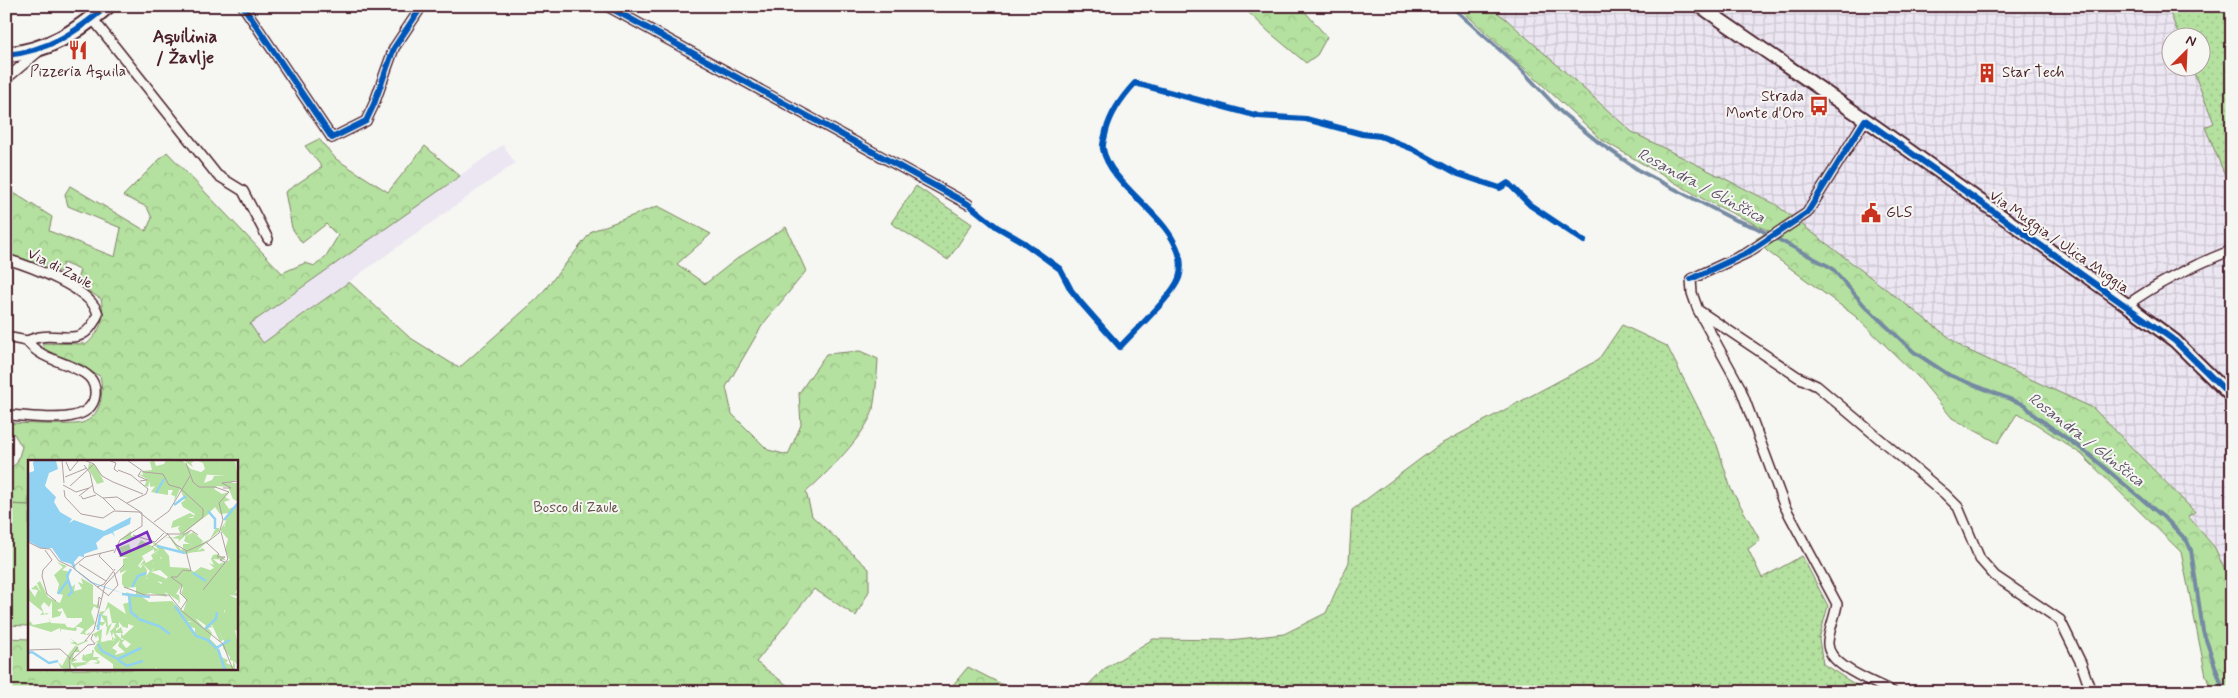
<svg xmlns="http://www.w3.org/2000/svg" width="2238" height="698" viewBox="0 0 2238 698" font-family="Mynerve,sans-serif">
<style>
.built{fill:#ebe6f2}
.industrial{fill:url(#industrial-grid);fill-rule:evenodd}
.grass{fill:url(#grass-dots);stroke:#7f8065}
.forest{fill:url(#forest-crowns);stroke:#7f8065}
.garden{fill:#b4e19f;stroke:#7f8065}
.lines{fill:none;stroke-linecap:round;stroke-linejoin:round}
.stream{stroke:#758aa2;stroke-width:4}
.street-casing{stroke:#4a1f2b;stroke-width:12}
.secondary-casing{stroke:#4a1f2b;stroke-width:16}
.primary-casing{stroke:#4a1f2b;stroke-width:19}
.street{stroke:#f6f6f2;stroke-width:9}
.secondary{stroke:#f6f6f2;stroke-width:12}
.primary{stroke:#f6f6f2;stroke-width:15}
.cycleway-casing{stroke:#f6f6f2;stroke-width:9}
.cycleway{stroke:#0057b8;stroke-width:6}
.labels{text-anchor:middle;dominant-baseline:central;stroke-width:4;stroke-linejoin:round;paint-order:stroke}
.poi-label{font-size:15px;fill:#4a1f2b;stroke:#f6f6f2;text-anchor:start}
.street-label{font-size:15px;fill:#4a1f2b;stroke:#f6f6f2}
.park-label{font-size:15px;fill:#645048;stroke:#f6f6f2}
.water-label{font-size:16px;font-style:italic;fill:#5f5467;stroke:#f6f6f2}
.quarter-label{font-size:18px;font-weight:bold;fill:#4a1f2b;stroke:#f6f6f2}
.inset-river{fill:none;stroke:#91d1f2;stroke-width:2.5}
.inset-road{fill:none;stroke:#b1a0a2;stroke-width:1}
.view{fill:#7b2cbf;fill-opacity:0.15;stroke:#7b2cbf;stroke-width:2.5}
.inset-edge{fill:none;stroke:#4a1f2b;stroke-width:2.5}
</style>
<defs>
<pattern id="industrial-grid" width="8" height="8" patternUnits="userSpaceOnUse" patternTransform="scale(1.25)"><rect width="8" height="8" fill="#ebe6f2"/><path d="M0 4h8M4 0v8" fill="none" stroke="#cbc5d0"/></pattern>
<pattern id="grass-dots" width="8" height="8" patternUnits="userSpaceOnUse" patternTransform="scale(1.25)"><rect width="8" height="8" fill="#b4e19f"/><path d="M2 2h.1M6 6h.1" fill="none" stroke="#9cc189" stroke-width="1.8" stroke-linecap="round"/></pattern>
<pattern id="forest-crowns" width="20" height="18" patternUnits="userSpaceOnUse" patternTransform="scale(1.25)"><rect width="20" height="18" fill="#b4e19f"/><path d="M2 6a3 3 0 1 1 6 0M12 15a3 3 0 1 1 6 0" fill="none" stroke="#9cc189"/></pattern>
</defs>
<rect width="100%" height="100%" fill="#f6f6f2"/>
<filter id="ink" filterUnits="userSpaceOnUse"><feTurbulence type="fractalNoise" baseFrequency=".02" numOctaves="2"/><feDisplacementMap in="SourceGraphic" scale="10" xChannelSelector="R" yChannelSelector="G"/><feConvolveMatrix kernelMatrix="1 2 1 2 8 2 1 2 1" color-interpolation-filters="sRGB"/></filter>
<g filter="url(#ink)">
<!-- built -->
<path class="built" d="M503 145 515 163 263 343 250 324Z"/>
<!-- industrial -->
<path class="industrial" d="M1488 6H2232V587L2215 548 2188 515 2195 512 2093 408 1963 348 1775 204 1632 132 1506 19ZM2170 38H2200V68H2170Z"/>
<!-- grass -->
<path class="grass" d="M2167 6H2232V69L2226 71 2232 86V192L2205 127 2214 123 2192 68H2200V38L2180 37Z
M916 186 972 224 948 260 891 223Z
M1622 325 1667 346 1717 445 1731 489 1760 540 1748 549 1762 578 1802 556 1828 606 1819 639 1823 664 1867 692H1081L1104 669 1153 639 1230 640 1284 634 1326 613 1349 562 1352 510 1439 445 1598 360Z"/>
<!-- forest -->
<path class="forest" d="M1242 6H1300L1327 37 1317 55 1306 63 1269 32Z
M1457 6H1488L1506 19 1632 132 1775 204 1963 348 2093 408 2195 512 2188 516 2215 548 2232 587V692H2212L2206 676 2181 552 2081 454 2030 420 2017 414 1998 443 1952 418 1920 379 1855 316 1767 251 1756 239 1769 231 1703 199 1602 140Z
M319 139 336 159 388 192 425 146 460 176 250 324 263 343 349 282 409 337 459 368 538 298 592 231 658 206 711 234 677 264 705 284 738 258 786 227 806 271 763 324 726 387 732 414 768 450 788 455 801 425 799 393 826 354 860 351 878 359C877 375 876 393 873 409 868 433 824 476 806 492L812 516 869 569V591L856 616 814 589 756 662 791 688 822 692H6V638L29 639V669H236V462H29V505L6 504V471L17 463 22 447 14 434 6 430V423C20 423 72 426 82 423 102 416 104 393 100 376L45 351 42 343 87 344C102 329 105 319 101 299L76 283 80 270 63 263 60 272 6 255V188L52 217 49 231 115 257 121 228 68 206 65 194 70 186 146 231 152 218 147 207 123 196 167 152 282 273 305 263 315 266 326 256 338 236 326 224 302 243 292 228 285 192 322 167 305 146Z
M968 667 1011 689V692H947Z"/>
<!-- garden -->
<path class="garden" d="M6 504 29 505V626L6 625Z"/>
<g class="lines">
<!-- stream -->
<path class="stream" d="M1451 6 1519 67 1561 112 1597 141 1640 171 1733 219 1755 227 1832 268 1864 305 1914 352 1949 375 2025 405 2035 416 2086 452 2168 521 2187 541 2191 550 2203 631 2224 692"/>
<defs>
<path id="street" d="M243 6 332 138 366 121 374 104 394 48 422 6
M607 6 968 204
M92 18 217 175 243 191 268 239
M6 79 38 52
M1865 120 1807 213 1747 253 1691 279 1692 293 1698 310 1740 387 1784 505 1837 604C1835 617 1829 630 1828 642 1826 666 1875 682 1893 692
M6 259C30 266 92 289 98 314 81 355 58 326 27 341
M2127 305C2160 281 2194 265 2232 250
M1698 310 1798 377 1817 386 1945 494 1958 507 1980 559 1995 576 2060 620 2081 663 2091 692
M6 337 27 341C41 360 65 361 84 373 92 378 96 385 95 395 91 429 31 415 6 415"/>
<path id="secondary" d="M1700 6 1876 127 2127 305 2175 341 2232 397"/>
<path id="primary" d="M6 55C48 51 75 33 107 6"/>
</defs>
<!-- street casing -->
<use href="#street" class="street-casing"/>
<!-- secondary casing -->
<use href="#secondary" class="secondary-casing"/>
<!-- primary casing -->
<use href="#primary" class="primary-casing"/>
<!-- street -->
<use href="#street" class="street"/>
<!-- secondary -->
<use href="#secondary" class="secondary"/>
<!-- primary -->
<use href="#primary" class="primary"/>
<defs>
<path id="cycleway" d="M243 6 332 138 366 121 374 104 394 48 422 6
M607 6 968 204 997 227 1023 242 1060 269 1071 290 1082 304 1120 347C1135 330 1172 297 1179 278 1183 265 1180 253 1174 242 1158 210 1109 181 1103 149 1102 144 1105 137 1106 131 1111 112 1122 97 1135 83L1258 116 1306 119 1362 134 1380 136 1413 149 1458 174 1500 188 1508 183 1530 205 1584 241
M6 55C48 51 75 33 107 6
M1691 279 1747 253 1807 213 1865 120 2175 341 2232 397"/>
</defs>
<!-- cycleway casing -->
<use href="#cycleway" class="cycleway-casing"/>
<!-- cycleway -->
<use href="#cycleway" class="cycleway"/>
</g>
</g>
<!-- icons -->
<defs>
<symbol id="restaurant-bare" viewBox="-9 -9 18 18"><path d="M-5-6h1v4h1v-4h1v4h1v-4h1v5L-1.5 .5V6h-2V.5L-5-1ZM5-6V6H3V1.5H1.5Q1.5-4 5-6Z" fill="#c8321e" stroke="#f6f6f2" stroke-width="2.5" paint-order="stroke"/></symbol>
<symbol id="building-bare" viewBox="-9 -9 18 18"><path d="M-4-6H4V6H1V3H-1V6H-4ZM-2.5-4.3h1.7v1.8h-1.7ZM.8-4.3h1.7v1.8H.8ZM-2.5-1h1.7V.8h-1.7ZM.8-1h1.7V.8H.8Z" fill="#c8321e" stroke="#f6f6f2" stroke-width="2.5" paint-order="stroke"/></symbol>
<symbol id="bus-bare" viewBox="-9 -9 18 18"><path d="M-5-6H5V4H4V6H2V4H-2V6H-4V4H-5ZM-3.5-4V0h7V-4ZM-3.5 1.2v1.5H-2V1.2ZM2 1.2v1.5H3.5V1.2Z" fill="#c8321e" stroke="#f6f6f2" stroke-width="2.5" paint-order="stroke"/></symbol>
<symbol id="civic-bare" viewBox="-9 -9 18 18"><path d="M-.6-6.5H3V-4.5H.6V-3L4-1V1h2V6H-6V1h2V-1L-.6-3ZM-1.2 2.5V6h2.4V2.5Z" fill="#c8321e" stroke="#f6f6f2" stroke-width="2.5" paint-order="stroke"/></symbol>
</defs>
<g fill-rule="evenodd">
<use href="#restaurant-bare" x="64" y="36" width="28" height="28"/>
<use href="#building-bare" x="1973" y="59" width="28" height="28"/>
<use href="#bus-bare" x="1805" y="92" width="28" height="28"/>
<use href="#civic-bare" x="1857" y="199" width="28" height="28"/>
</g>
<g class="labels">
<!-- poi labels -->
<g class="poi-label">
<text x="78" y="72" text-anchor="middle">Pizzeria Aquila</text>
<text x="2002" y="73">Star Tech</text>
<text x="1804" y="97" text-anchor="end">Strada<tspan x="1804" dy="17">Monte d'Oro</tspan></text>
<text x="1886" y="213">GLS</text>
</g>
<!-- street labels -->
<g class="street-label">
<text transform="translate(2059 242) rotate(35)">Via Muggia / Ulica Muggia</text>
<text transform="translate(60 269) rotate(27)">Via di Zaule</text>
</g>
<!-- park labels -->
<g class="park-label">
<text x="576" y="508">Bosco di Zaule</text>
</g>
<!-- water labels -->
<g class="water-label">
<text transform="translate(1701 186) rotate(28)">Rosandra / Glinščica</text>
<text transform="translate(2086 440) rotate(38)">Rosandra / Glinščica</text>
</g>
<!-- quarter labels -->
<g class="quarter-label">
<text x="185" y="37">Aquilinia<tspan x="185" dy="21">/ Žavlje</tspan></text>
</g>
</g>
<!-- overview -->
<g transform="translate(28 460)">
<rect width="210" height="210" fill="#f6f6f2"/>
<path d="M126 0 128 6 136 4 138 0H154L163 9 179 14 176 23 184 20 186 16H198V9L190 8 196 6V1L180 0H207L210 19 203 23H210V42L205 39 200 27 189 26 186 29 194 34 201 32 197 37 202 40 196 42 201 49 210 45 209 111 201 113 208 100 207 82 196 70 198 60H196L202 53 192 54 187 47 182 52 187 59V72V59L182 53 153 75 150 68 156 62 160 64V58H165L167 54 155 47 153 43 157 40 152 29 146 42 147 36 143 35 145 30H140V35L128 33 123 32 127 26 123 27 122 26V21L120 27 114 25H117L119 19 110 14 115 15 114 11 124 10 122 2ZM165 72 175 81 167 91 158 94 150 90 142 78 137 77H143L153 90 164 85 161 78ZM113 80 131 90 126 92V89L114 96 118 103 125 99 123 95 127 93 133 96 132 100 124 103 126 108 123 112 137 118 139 120 136 123 117 118 122 111 115 104 111 107 116 100 107 90ZM201 138 210 141V171L207 170 210 186 203 180H195L191 171 195 177 197 150 193 140ZM153 150 166 157 177 169 178 164 185 167 180 168 184 173 180 183 170 185 171 189 166 184 169 186 171 178 177 180 171 176 172 172 169 176 167 175V168L160 167 159 162H163ZM84 163 80 173 88 166V171L93 167 95 173H87L94 180 97 179 94 183 98 188 102 187 97 192 90 186 92 180H86L85 178V180L79 182 77 181 84 180V177L88 179 85 172 84 177 82 171 78 176 79 167ZM42 178 50 184 59 180 60 181 49 186 52 192H46L45 198 49 200 43 203 59 202 54 200 55 194 62 199 57 195 64 193V190H66L65 197H71L69 200 72 201 71 204 65 203 70 202 68 200H63L57 204 63 203 48 207 49 210 43 204V210L33 208 30 202 34 206 40 195 47 186 50 185 42 183 46 182Z" fill="#b4e19f"/>
<path d="M155 0 196 1 200 6 190 8H198V16L171 14 177 9 175 3 168 0 163 3 165 7ZM162 53 167 56 160 58V64L143 68 145 61ZM198 61 196 66 210 76V100L206 107 208 111 210 108V128L207 133 210 132V136L201 135 210 139V143L201 139 195 140 201 145 196 151 202 164 197 159 198 174 195 178 191 171 195 180 192 182 184 165 180 167 169 159 159 162 168 176 171 173 168 171 173 172 175 168V175L172 177 178 175 190 187 193 197 200 200 198 203 205 206V201L202 200V197L195 188 196 180H209L210 205 205 201 210 210 207 205V210H129L128 207 127 210H85V204L68 192 66 188 70 182 66 183 71 180 70 175 68 178 65 174 74 169 73 182 88 180 93 179V172L95 176 106 166 100 164V168L95 167 91 162V167L85 170 88 163H84L81 147 74 155 79 156 80 166 78 167V162L74 166 71 164 70 170 68 166 71 162H77L71 152 77 151 80 142 98 154 95 144 102 142 98 132 108 136V127L97 128 94 124V115L99 110 92 113V110L88 114 95 107V99L100 97H90L94 94 90 88 101 84 103 90 107 89 112 95 115 99 110 106 113 108 115 104 119 110 118 119 125 118 133 124 140 117 132 110 123 112 126 109 124 103 134 98 128 93 124 94 131 90 122 80 105 76 107 79 92 80 103 71V76L120 79 134 87 141 96 142 107 160 108 166 112 173 107 182 110 186 108 181 103 186 105 183 99 185 95 190 94 198 100 185 99 191 104 202 100 197 90 200 79 192 70ZM154 125 155 129 153 133 159 140 155 152 144 141 121 142 113 136 122 133 139 137 137 132 151 141 150 144 152 142 151 135 148 134ZM94 178 103 184 97 190 94 188 97 192 87 195 89 191 84 188ZM188 68H191V71L169 91 175 88 177 91 159 93 162 89 155 88V84H162L156 81 158 75 150 82 151 79 144 78 163 71 159 76 165 72 161 78 164 84 162 89 182 79ZM29 102 39 106 34 110 42 112 40 120 44 127 47 124 46 131 54 129 50 122 55 124 53 118 65 125V144L69 145 70 141V149L66 146 63 152 67 163 57 172 58 175 62 172 61 175H57L56 174H52L56 169 51 167H48L49 170H48V171H47L33 169 32 173V168L23 172 0 165 2 161 5 165 22 162 20 157 23 163 40 164H37L39 167 46 168 54 161V158H39L34 148 29 150 32 152 33 151H34L32 156 24 158V141L21 147 16 142 13 146 16 154 19 153 21 154 12 155 15 152 0 140V127L7 137 10 130 3 129 8 125 13 132 9 123 12 121 20 137 32 143 35 135 29 133 31 124 26 115 35 107Z" fill="#b4e19f" fill-rule="evenodd"/>
<path d="M61 3 68 6 76 22 69 24 60 8Z" fill="#b4e19f"/>
<path d="M6 0 28 1 30 9 21 13 17 26 28 37 26 42 32 52 44 59 41 63 46 60 76 71 103 57 102 64 85 72 87 77 84 73 76 76 68 83 70 89 56 94V97L51 96 46 102 48 110 55 115 64 122 97 134 63 123 47 110 43 104 33 101 24 88H13L0 81V13L6 11Z" fill="#91d1f2"/>
<path class="inset-river" d="M0 22 9 18 6 2M128 33 136 19M146 45 158 36M180 51 187 59V69M196 60 210 43M129 86 157 93M165 113 178 121M104 127 110 116 118 113M30 134 39 121M94 134 122 137M40 136 44 132 39 116 43 109M101 136 103 152 110 158M147 146 168 176 180 180 188 188 202 180M110 159 131 166 142 174M177 169 188 159 189 152M70 170 72 154M70 184 74 191 90 199M190 189 197 210M0 193 4 192 21 203 30 201M90 199 113 188M90 200 99 206 115 201"/>
<path class="inset-road" d="M34 0 36 23M56 0 66 4 74 16 85 22 115 34M80 0 88 3 86 9 90 12M99 0 116 12 135 14 141 25 152 28 175 49V57L154 74M139 0 155 1M38 2 42 11 51 0M158 3 165 22 171 27H187L201 32 191 43 195 60 191 73 178 83M56 5 62 13 66 32 75 38M90 10 103 15 120 29 118 34 99 43M37 17 59 8M112 21 119 20 110 16 113 11M35 25 48 32 61 28M42 26 66 4M195 28H203L194 23 210 21M36 30 37 37 53 54 75 58 86 51 111 52 139 74H153M51 36 65 25M53 36 55 39 68 35M75 38 89 37 114 53V66L92 80 86 93M75 38 87 50M126 62 141 51 162 16M139 73 147 84 159 91 179 82M105 75 127 82 136 73M155 75 163 70 170 75M0 82 12 88 22 89 31 101 44 107 81 136M179 83 191 94 189 97H197L192 100 197 102M124 87 140 74M17 90 24 100 15 110 14 116 19 134 28 141M73 93 71 96 85 110M51 104 78 121M45 107 57 97 86 90M69 127 76 124 87 109M96 127 117 135H141L155 152M175 130 200 99 193 72M80 136 90 125 86 112M70 148 71 137 74 140M153 149 159 140 152 133 154 125 143 117H149L155 110 163 111 158 91M155 152 195 184 205 210M57 181 66 170 77 125 96 105M0 190 32 189 43 199M44 200 60 185 67 184 63 179 65 174M42 210 41 199 50 187"/>
<path class="view" d="M119 72 123 82 93 95 89 86Z"/>
<rect width="210" height="210" class="inset-edge"/>
</g>
<!-- margin -->
<rect width="2238" height="698" fill="none" stroke="#f6f6f2" stroke-width="25"/>
<rect x="12" y="12" width="2213" height="673" fill="none" stroke="#4a1f2b" stroke-width="2" filter="url(#ink)"/>
<!-- north arrow -->
<g transform="translate(2186 52) rotate(24)"><circle r="24" fill="#f6f6f2" stroke="#b1a0a2"/>
<path d="M0-4L9 19L0 12L-9 19Z" fill="#c8321e"/>
<text y="-8" font-size="14" font-weight="bold" text-anchor="middle" fill="#4a1f2b">N</text>
</g>
</svg>
